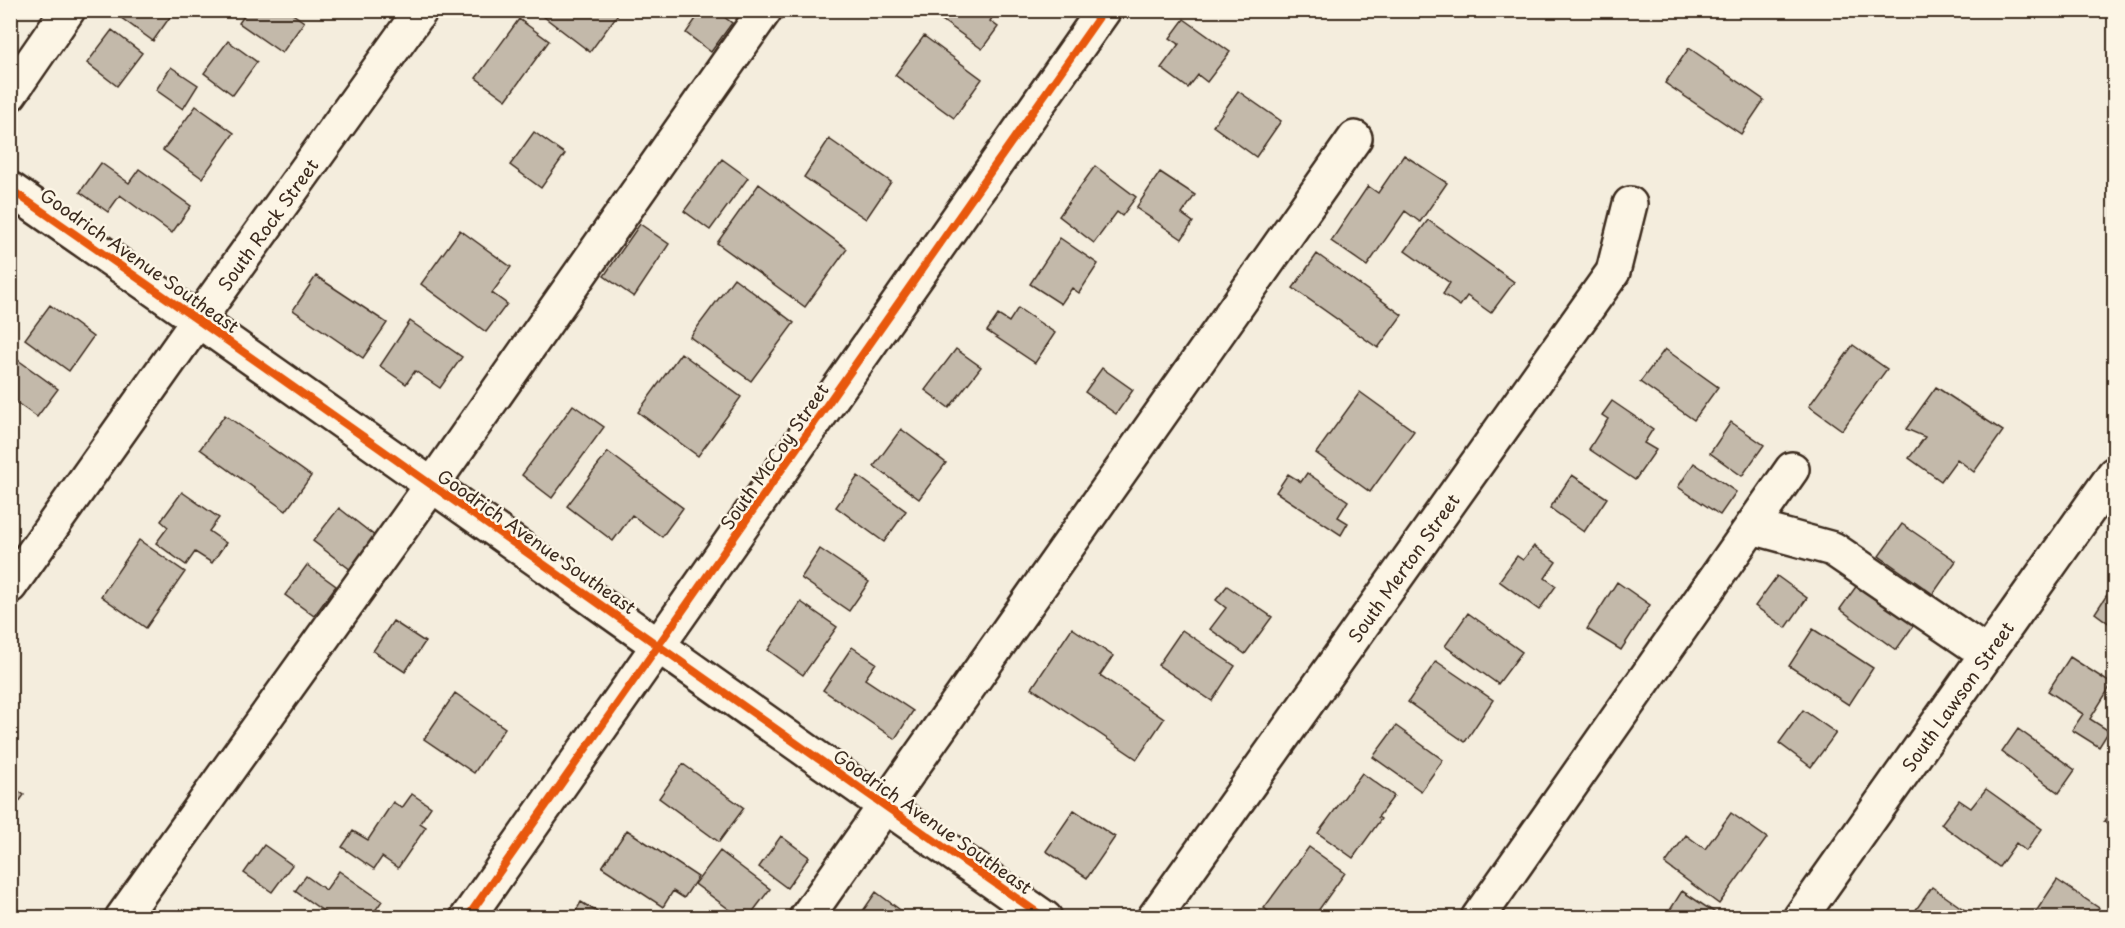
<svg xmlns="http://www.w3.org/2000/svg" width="2125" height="928" viewBox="0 0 2125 928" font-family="'Playpen Sans',sans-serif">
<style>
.building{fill:#c3b9aa;stroke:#3b2a1e;stroke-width:1.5}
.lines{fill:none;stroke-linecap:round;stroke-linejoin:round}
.minor-casing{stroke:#3b2a1e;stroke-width:38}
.minor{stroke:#fcf5e5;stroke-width:33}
.cycleway-casing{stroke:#fcf5e5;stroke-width:11}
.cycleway{stroke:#e8590c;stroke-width:8}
.labels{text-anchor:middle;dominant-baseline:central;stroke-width:5;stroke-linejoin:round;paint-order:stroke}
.street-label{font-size:18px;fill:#3b2a1e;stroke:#fcf5e5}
</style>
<rect width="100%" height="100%" fill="#f4eddd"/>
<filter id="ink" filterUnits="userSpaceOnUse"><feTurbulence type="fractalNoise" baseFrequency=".0167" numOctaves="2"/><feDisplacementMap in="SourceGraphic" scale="12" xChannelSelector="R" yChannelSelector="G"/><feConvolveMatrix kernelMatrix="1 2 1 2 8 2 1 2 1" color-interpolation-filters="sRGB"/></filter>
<g filter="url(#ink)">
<!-- building -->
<path class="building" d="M125 10H175L153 41 120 17Z
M248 10H287L304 22 282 53 239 23Z
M535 10H613L618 14 590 52Z
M702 10H715L732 23 711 52 686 33Z
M949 10H997L990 21 998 27 982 49 942 20Z
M519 19 549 41 506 100 476 78Z
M1184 19 1230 52 1207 82 1198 75 1188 88 1161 68 1179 44 1170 38Z
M112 30 142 53 117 86 87 63Z
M924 36 982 79 954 118 895 75Z
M228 41 257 62 233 95 204 73Z
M1689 48 1764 100 1741 134 1665 83Z
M171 67 198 85 183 109 156 90Z
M1238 91 1281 121 1256 157 1213 126Z
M196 106 234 133 202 178 163 150Z
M534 132 565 154 541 188 510 165Z
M829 139 891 182 866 219 804 177Z
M1404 155 1447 183 1420 222 1405 211 1367 266 1331 241 1368 186 1378 193Z
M722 159 748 178 710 230 684 211Z
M101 163 129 183 139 169 191 206 172 233 120 195 108 212 80 192Z
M1095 166 1136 197 1122 216 1117 212 1094 243 1059 216Z
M1160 172 1195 195 1182 214 1193 222 1182 239 1136 208Z
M759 184 847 249 805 307 717 243Z
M1428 220 1514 282 1491 313 1467 296 1460 306 1443 294 1450 283 1405 251Z
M640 224 669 244 634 297 604 276Z
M460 230 511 267 492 293 507 304 486 332 421 284Z
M1060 238 1098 264 1079 293 1072 288 1061 304 1030 284Z
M1317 254 1402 315 1378 348 1293 288Z
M316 276 387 323 363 358 293 310Z
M734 278 794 323 751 381 690 337Z
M50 305 93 337 69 371 25 339Z
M1018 308 1055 333 1035 363 987 331 998 315 1009 322Z
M410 321 462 357 440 388 415 371 406 384 380 366Z
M1853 345 1887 369 1842 430 1809 406Z
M956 349 981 367 949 408 925 390Z
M1665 349 1718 387 1694 420 1640 382Z
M681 353 741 397 698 456 638 412Z
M11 355 58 389 37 417 10 398Z
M1102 368 1133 390 1116 414 1085 392Z
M1936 387 2003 431 1974 472 1957 459 1941 481 1909 458 1925 437 1906 429Z
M1360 392 1414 431 1370 492 1316 453Z
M1612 401 1653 429 1644 443 1656 450 1635 480 1589 449 1608 419 1602 415Z
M573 405 604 427 552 498 522 475Z
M225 415 311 476 286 511 200 449Z
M1731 422 1764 445 1742 476 1710 453Z
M901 429 946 463 919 499 874 466Z
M608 452 683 508 662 537 632 515 613 541 567 506Z
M1694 463 1736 492 1720 515 1678 487Z
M1307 473 1348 501 1338 517 1348 523 1341 535 1276 492 1288 474 1301 482Z
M1572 475 1607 498 1584 532 1550 508Z
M858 476 906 511 884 542 836 507Z
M182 492 219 518 209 531 226 543 212 563 195 552 186 565 156 543 168 527 161 521Z
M339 508 376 537 351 570 313 541Z
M1902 524 1956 561 1933 594 1879 556Z
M139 540 185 572 146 628 101 596Z
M1534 546 1556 562 1545 578 1556 586 1539 610 1499 581 1517 556 1523 560Z
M820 549 869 582 849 611 801 578Z
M307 565 336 586 314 616 285 595Z
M1777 576 1807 598 1786 628 1755 606Z
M1860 581 1916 622 1896 650 1840 609Z
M1617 582 1650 605 1621 650 1587 629Z
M2114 584V627L2095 613Z
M1227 586 1272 617 1245 654 1210 629 1226 608 1216 600Z
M801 602 837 627 803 675 768 650Z
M1468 613 1522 652 1498 684 1445 646Z
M393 621 425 642 405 672 373 651Z
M1072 628 1113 656 1100 675 1164 719 1137 759 1032 688Z
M1813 629 1873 668 1849 705 1789 666Z
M1182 630 1235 666 1212 701 1158 665Z
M852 647 876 663 865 679 913 711 895 739 823 690Z
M2070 657 2112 684 2090 719 2109 731 2099 747 2072 730 2083 714 2048 691Z
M1436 661 1493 700 1465 742 1408 702Z
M455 693 505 728 474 773 424 739Z
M1803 710 1836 733 1811 767 1779 743Z
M1396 726 1443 760 1421 791 1373 757Z
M2018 729 2075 770 2059 793 2002 752Z
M683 764 744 808 719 842 659 798Z
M1362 773 1394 796 1378 817 1381 819 1353 858 1318 833Z
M10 785 24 795 11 813H10Z
M1986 789 2042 829 2026 851 2016 843 1999 867 1941 824 1959 800 1971 808Z
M412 794 431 807 420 823 426 827 398 868 382 857 374 869 342 847 353 831 368 840 393 802 402 808Z
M2114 805V828L2104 821Z
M1074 810 1115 837 1087 878 1046 851Z
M1731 813 1767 838 1719 904 1665 864 1686 835 1705 849Z
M627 830 698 877 684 898 673 891 663 907 602 867Z
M781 836 809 857 787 888 759 867Z
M264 845 292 865 272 892 244 873Z
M1309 847 1345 873 1313 918H1277L1264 908Z
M720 851 770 889 748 918H741L695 884Z
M339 871 382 901 370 918H333L295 891 306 876 326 890Z
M2057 880 2099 908 2093 918H2036L2033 916Z
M1932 887 1976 918H1910Z
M1682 891 1717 914 1715 918H1665Z
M876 892 911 918H858Z
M581 902 607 918H572Z"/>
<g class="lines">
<defs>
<g id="minor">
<path d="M10 94 68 10"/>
<path d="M10 189C357 429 699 677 1045 918"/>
<path d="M1752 527 1833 549 1987 654"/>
<path id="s1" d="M10 586 199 319 421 10"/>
<path d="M122 918 432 485 765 10"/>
<path d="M467 918 1104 10"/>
<path d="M806 918 1355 138"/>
<path id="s2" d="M1154 918 1613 272 1630 204"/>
<path d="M1478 918 1792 469"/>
<path id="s3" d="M1800 918 2114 474"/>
</g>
</defs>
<!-- minor casing -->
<use href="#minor" class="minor-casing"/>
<!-- minor -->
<use href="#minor" class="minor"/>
<defs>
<path id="cycleway" d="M10 189C357 429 699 677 1045 918
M467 918 1104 10"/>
</defs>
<!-- cycleway casing -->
<use href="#cycleway" class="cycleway-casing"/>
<!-- cycleway -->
<use href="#cycleway" class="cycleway"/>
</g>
</g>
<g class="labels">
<!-- street labels -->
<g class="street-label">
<text stroke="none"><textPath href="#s1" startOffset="444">South Rock Street</textPath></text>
<text transform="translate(140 260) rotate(35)">Goodrich Avenue Southeast</text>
<text transform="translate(774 456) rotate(-55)">South McCoy Street</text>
<text transform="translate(537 541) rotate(35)">Goodrich Avenue Southeast</text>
<text stroke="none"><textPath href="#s2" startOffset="430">South Merton Street</textPath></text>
<text stroke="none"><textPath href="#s3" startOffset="272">South Lawson Street</textPath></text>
<text transform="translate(933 821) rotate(35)">Goodrich Avenue Southeast</text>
</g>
</g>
<!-- margin -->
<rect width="2125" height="928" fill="none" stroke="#fcf5e5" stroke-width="36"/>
<rect x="18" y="18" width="2089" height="892" fill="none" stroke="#3b2a1e" stroke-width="2" filter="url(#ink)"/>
</svg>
